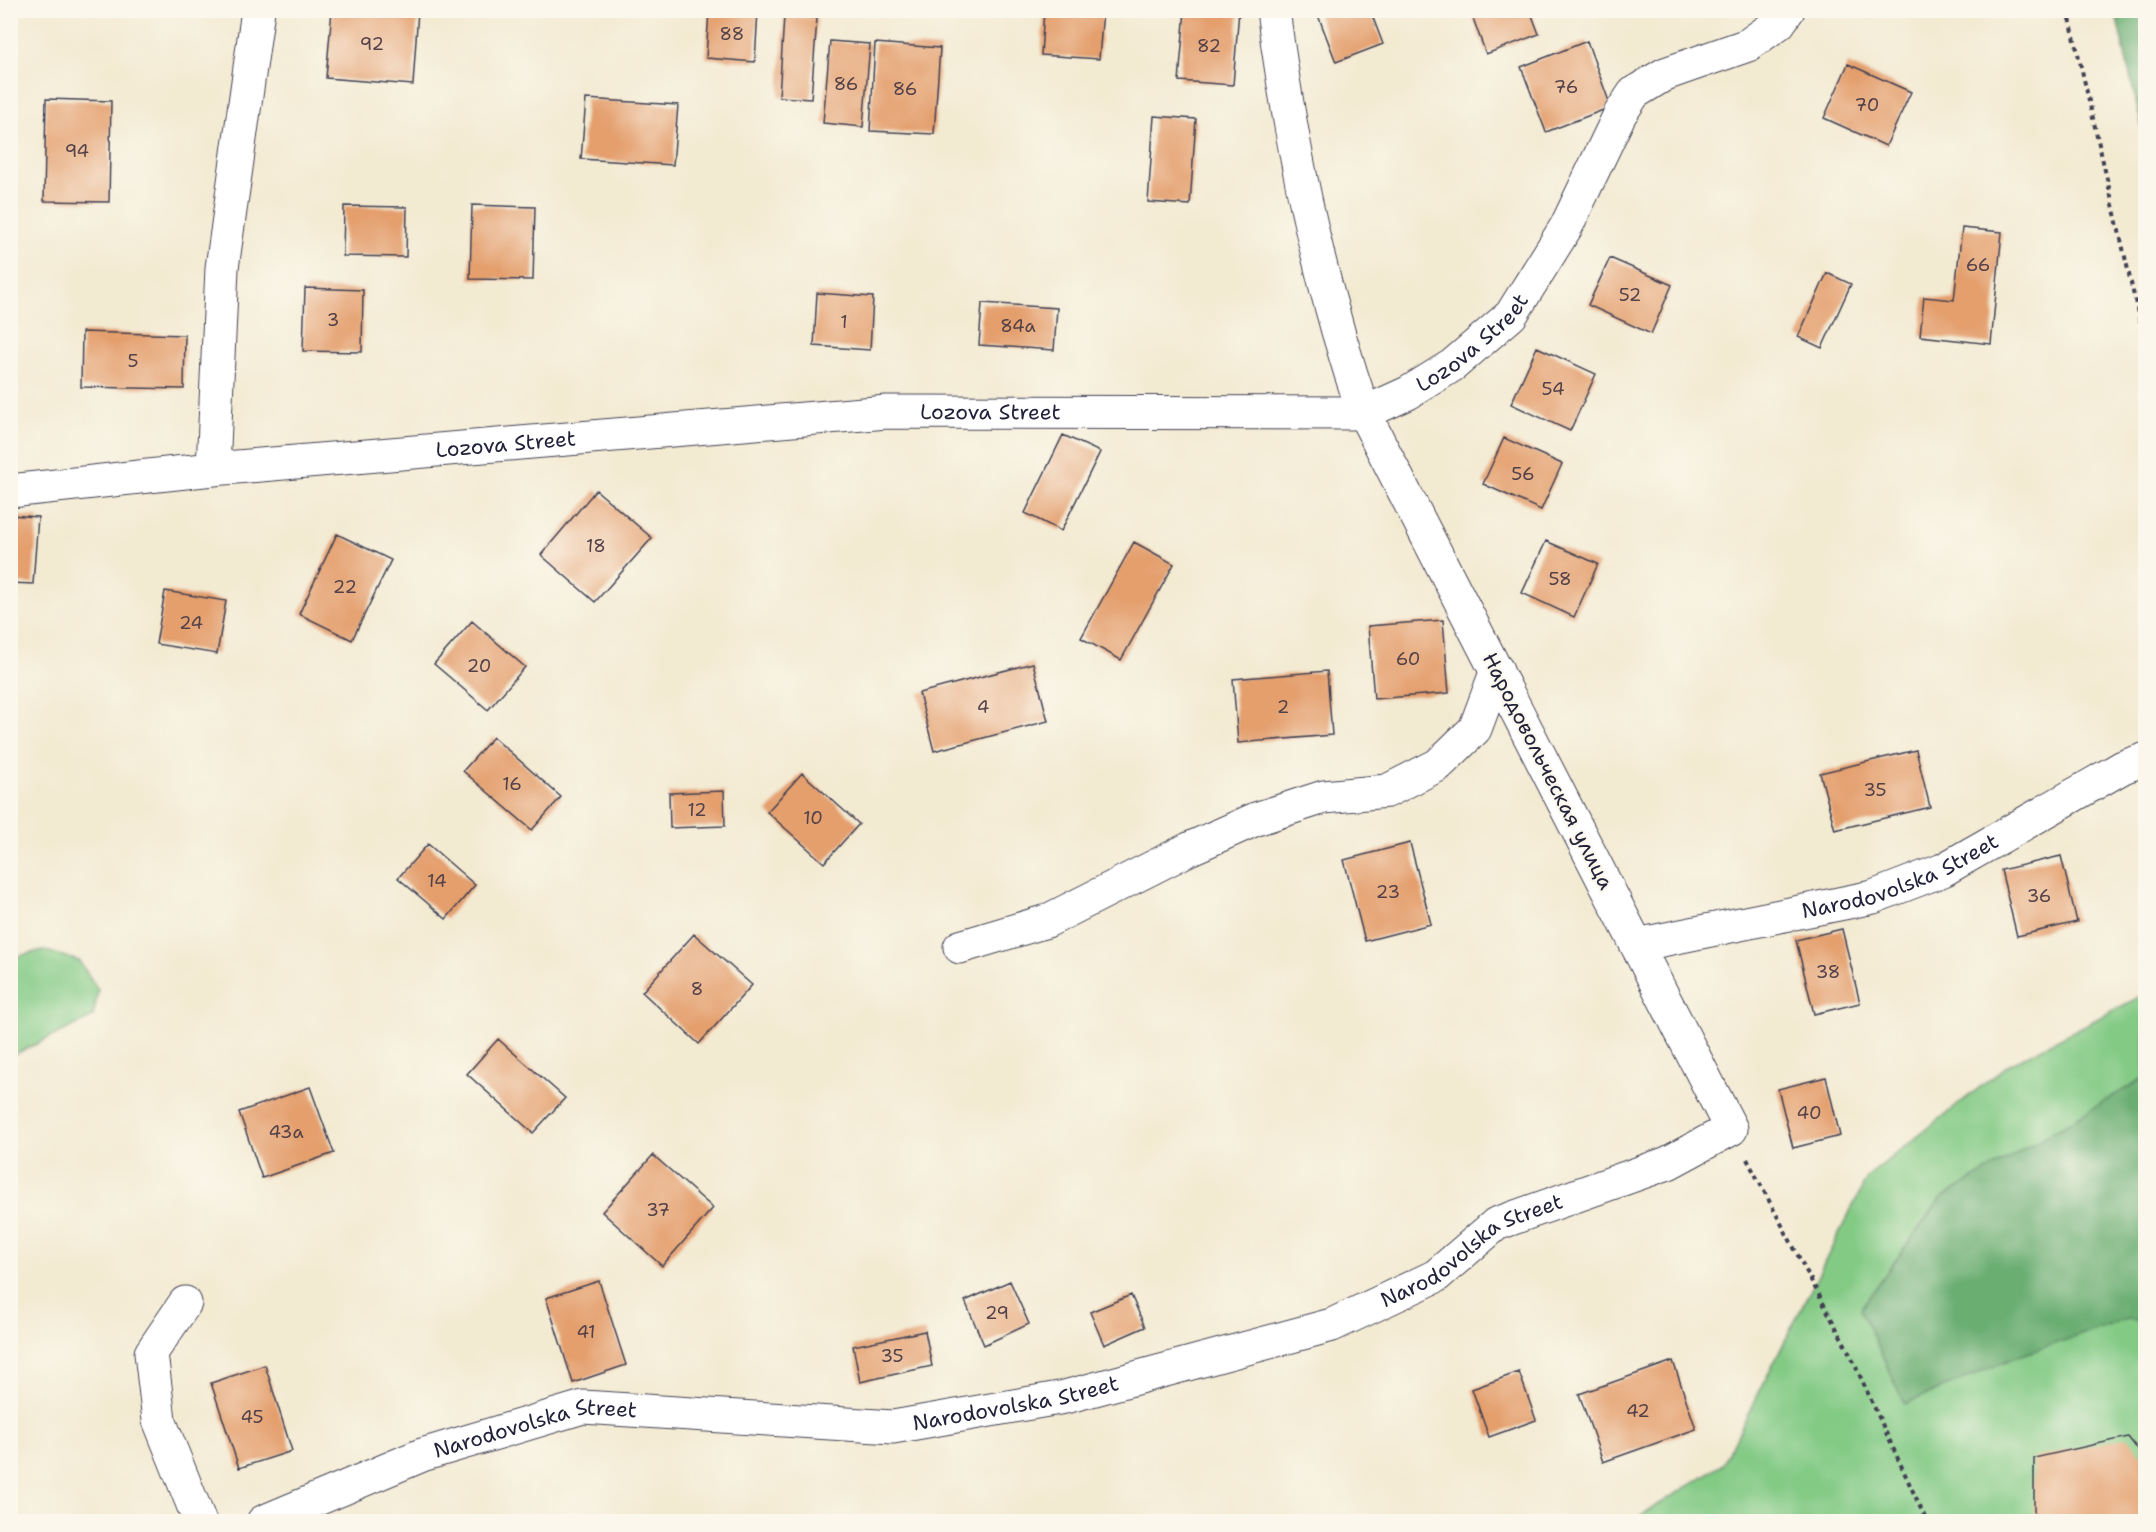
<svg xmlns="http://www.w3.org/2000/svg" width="2156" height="1532" viewBox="0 0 2156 1532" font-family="'Shantell Sans',sans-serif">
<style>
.green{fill:#83ca85;stroke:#527660;stroke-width:1.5}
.forest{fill:#6aae72;stroke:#466856;stroke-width:1.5}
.building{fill:#e49f6d}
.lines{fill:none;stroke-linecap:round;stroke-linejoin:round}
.minor-casing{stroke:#414052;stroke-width:35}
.path{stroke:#414052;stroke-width:4;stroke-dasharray:4.5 4.5;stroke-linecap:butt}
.minor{stroke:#fff;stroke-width:33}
.labels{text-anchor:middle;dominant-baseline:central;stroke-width:4.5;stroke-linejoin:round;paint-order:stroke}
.number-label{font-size:18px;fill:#524148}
.street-label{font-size:21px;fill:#22223b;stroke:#fbf7ec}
</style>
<rect width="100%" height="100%" fill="#fbf7ec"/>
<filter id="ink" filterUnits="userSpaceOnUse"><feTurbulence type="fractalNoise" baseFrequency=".0167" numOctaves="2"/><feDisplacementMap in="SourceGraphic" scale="12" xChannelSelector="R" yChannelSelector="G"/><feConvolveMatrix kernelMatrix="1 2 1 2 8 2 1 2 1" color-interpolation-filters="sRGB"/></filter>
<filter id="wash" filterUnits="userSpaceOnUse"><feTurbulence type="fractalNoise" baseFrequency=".008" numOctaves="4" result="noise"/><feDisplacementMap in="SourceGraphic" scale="24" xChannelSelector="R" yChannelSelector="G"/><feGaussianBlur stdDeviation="1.35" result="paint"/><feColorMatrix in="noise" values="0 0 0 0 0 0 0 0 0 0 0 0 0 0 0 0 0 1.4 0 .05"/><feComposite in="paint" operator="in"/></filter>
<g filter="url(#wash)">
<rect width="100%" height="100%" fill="#f3ead2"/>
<!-- green -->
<path class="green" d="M43 950 79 961 98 990 93 1017 11 1056V958Z
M2145 994V1460L2034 1521 1631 1522 1723 1464 1868 1176 2008 1065Z"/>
<!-- forest -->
<path class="forest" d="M2115 11H2145V140Z
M2145 1077V1321L2127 1319 2013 1358 1905 1404 1860 1309 1941 1198Z"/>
<g id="blocks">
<!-- building -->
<path class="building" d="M332 10H418L413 85 326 78Z
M709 10H758L755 62 706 58Z
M1044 10H1103L1099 59 1041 55Z
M1185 10H1239L1233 85 1179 81Z
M1316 10H1370L1383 44 1336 62Z
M1470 10H1530L1539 34 1486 54Z
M784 16 817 18 811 99 779 97Z
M830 41 870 44 863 127 823 123Z
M1587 41 1611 107 1546 132 1521 67Z
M875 43 940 48 934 134 870 131Z
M1848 64 1911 92 1886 146 1824 118Z
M46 99 111 101 109 202 44 201Z
M586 99 678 105 673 165 581 159Z
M1154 116 1196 119 1190 205 1148 202Z
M472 205 535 207 533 280 470 279Z
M344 206 407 207 406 257 343 256Z
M1962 228 2002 232 1991 344 1920 336 1924 297 1954 300Z
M1610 258 1672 285 1651 334 1588 305Z
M1827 273 1851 284 1822 348 1798 337Z
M305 288 363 290 362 352 303 351Z
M817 293 873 297 870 350 814 346Z
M982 303 1057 308 1054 350 979 345Z
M82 332 185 335 184 389 81 387Z
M1537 347 1596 374 1570 431 1511 404Z
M1063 435 1100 452 1061 531 1025 513Z
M1504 438 1562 464 1541 510 1483 484Z
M596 490 652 538 595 602 541 555Z
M10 515 38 517 33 584 10 583Z
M337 534 391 560 352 640 299 614Z
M1546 541 1598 564 1574 617 1522 593Z
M1134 542 1174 564 1121 660 1081 638Z
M165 591 226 601 217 654 156 644Z
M1443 620 1449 693 1374 699 1368 626Z
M472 621 525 667 488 710 434 664Z
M1033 663 1048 721 934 751 919 693Z
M1327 671 1332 735 1238 743 1233 679Z
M493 737 561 797 532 830 463 771Z
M1916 750 1930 807 1835 830 1820 773Z
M802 773 859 824 824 863 767 812Z
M724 791 725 826 670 828 669 793Z
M1410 843 1431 924 1365 941 1344 860Z
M428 844 475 885 446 919 398 878Z
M2061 856 2077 922 2017 936 2001 870Z
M1842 929 1860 1003 1814 1014 1796 940Z
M694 934 752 985 699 1044 642 992Z
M498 1039 565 1098 533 1133 467 1074Z
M1826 1077 1840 1136 1793 1148 1778 1089Z
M310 1087 334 1153 262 1178 239 1112Z
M653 1155 713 1208 662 1266 602 1212Z
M599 1281 626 1365 573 1383 546 1298Z
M1010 1281 1029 1324 984 1345 965 1301Z
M1131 1295 1145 1327 1104 1345 1090 1312Z
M925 1331 932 1366 860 1382 853 1346Z
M1673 1361 1696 1429 1603 1462 1579 1394Z
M265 1365 292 1451 239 1468 211 1383Z
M1519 1372 1536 1420 1489 1437 1472 1389Z
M2128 1437 2146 1460V1515L2133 1522H2034V1458Z"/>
</g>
</g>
<g filter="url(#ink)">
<use href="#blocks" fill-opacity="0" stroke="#414052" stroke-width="1.5"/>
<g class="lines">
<defs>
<g id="minor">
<path d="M213 469 222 268 258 10"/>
<path id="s1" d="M10 491 213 469 887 412 1364 413 1408 393 1453 365 1511 315 1566 227 1620 114 1634 93 1665 74 1748 45 1779 23 1788 10"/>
<path id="s2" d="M1637 945 1873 897 1943 870 2123 767 2146 759"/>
<path d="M960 947 1047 921 1189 849 1256 819 1324 797 1387 791 1438 765 1475 729 1497 670"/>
<path d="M185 1303 151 1353 159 1420 200 1522"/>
<path id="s3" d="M263 1522 422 1455 583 1407 893 1427 1065 1397 1332 1325 1436 1276 1496 1224 1668 1163 1731 1129 1364 413C1319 284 1291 146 1273 10"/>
</g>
</defs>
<!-- minor casing -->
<use href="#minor" class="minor-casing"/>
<!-- path -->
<path class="path" d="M2068 10 2146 348
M1747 1159 1849 1352 1927 1522"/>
<!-- minor -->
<use href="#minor" class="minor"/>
</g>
</g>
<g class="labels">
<!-- number labels -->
<g class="number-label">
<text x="732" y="34">88</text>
<text x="372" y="44">92</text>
<text x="1209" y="46">82</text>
<text x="846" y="84">86</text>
<text x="1566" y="87">76</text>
<text x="905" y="89">86</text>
<text x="1867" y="105">70</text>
<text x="77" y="151">94</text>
<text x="1978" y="265">66</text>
<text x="1630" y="295">52</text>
<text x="333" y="320">3</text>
<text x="844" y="322">1</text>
<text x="1018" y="326">84а</text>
<text x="133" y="361">5</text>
<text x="1553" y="389">54</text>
<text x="1523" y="474">56</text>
<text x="596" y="546">18</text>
<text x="1560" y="579">58</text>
<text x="345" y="587">22</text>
<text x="191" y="623">24</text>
<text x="1408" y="659">60</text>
<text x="479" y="666">20</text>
<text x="983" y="707">4</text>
<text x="1283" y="707">2</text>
<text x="512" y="784">16</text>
<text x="1875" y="790">35</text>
<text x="697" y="810">12</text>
<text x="813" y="818">10</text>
<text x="437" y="881">14</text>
<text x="1388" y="892">23</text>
<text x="2039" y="896">36</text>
<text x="1828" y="972">38</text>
<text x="697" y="989">8</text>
<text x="1809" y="1113">40</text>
<text x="286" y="1132">43а</text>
<text x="658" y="1210">37</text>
<text x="997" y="1313">29</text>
<text x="586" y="1332">41</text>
<text x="892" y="1356">35</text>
<text x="1638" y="1411">42</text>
<text x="252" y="1417">45</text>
</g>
<!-- street labels -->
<g class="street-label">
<text stroke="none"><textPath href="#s1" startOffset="1488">Lozova Street</textPath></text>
<text stroke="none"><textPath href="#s1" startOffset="984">Lozova Street</textPath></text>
<text stroke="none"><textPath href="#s1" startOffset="498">Lozova Street</textPath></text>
<text transform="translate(1548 771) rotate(63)">Народовольческая улица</text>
<text stroke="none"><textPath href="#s2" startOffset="273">Narodovolska Street</textPath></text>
<text stroke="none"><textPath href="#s3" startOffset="1262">Narodovolska Street</textPath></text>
<text stroke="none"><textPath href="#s3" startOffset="776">Narodovolska Street</textPath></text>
<text stroke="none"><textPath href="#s3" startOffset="290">Narodovolska Street</textPath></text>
</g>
</g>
<!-- margin -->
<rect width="2156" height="1532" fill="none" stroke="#fbf7ec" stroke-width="36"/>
</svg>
